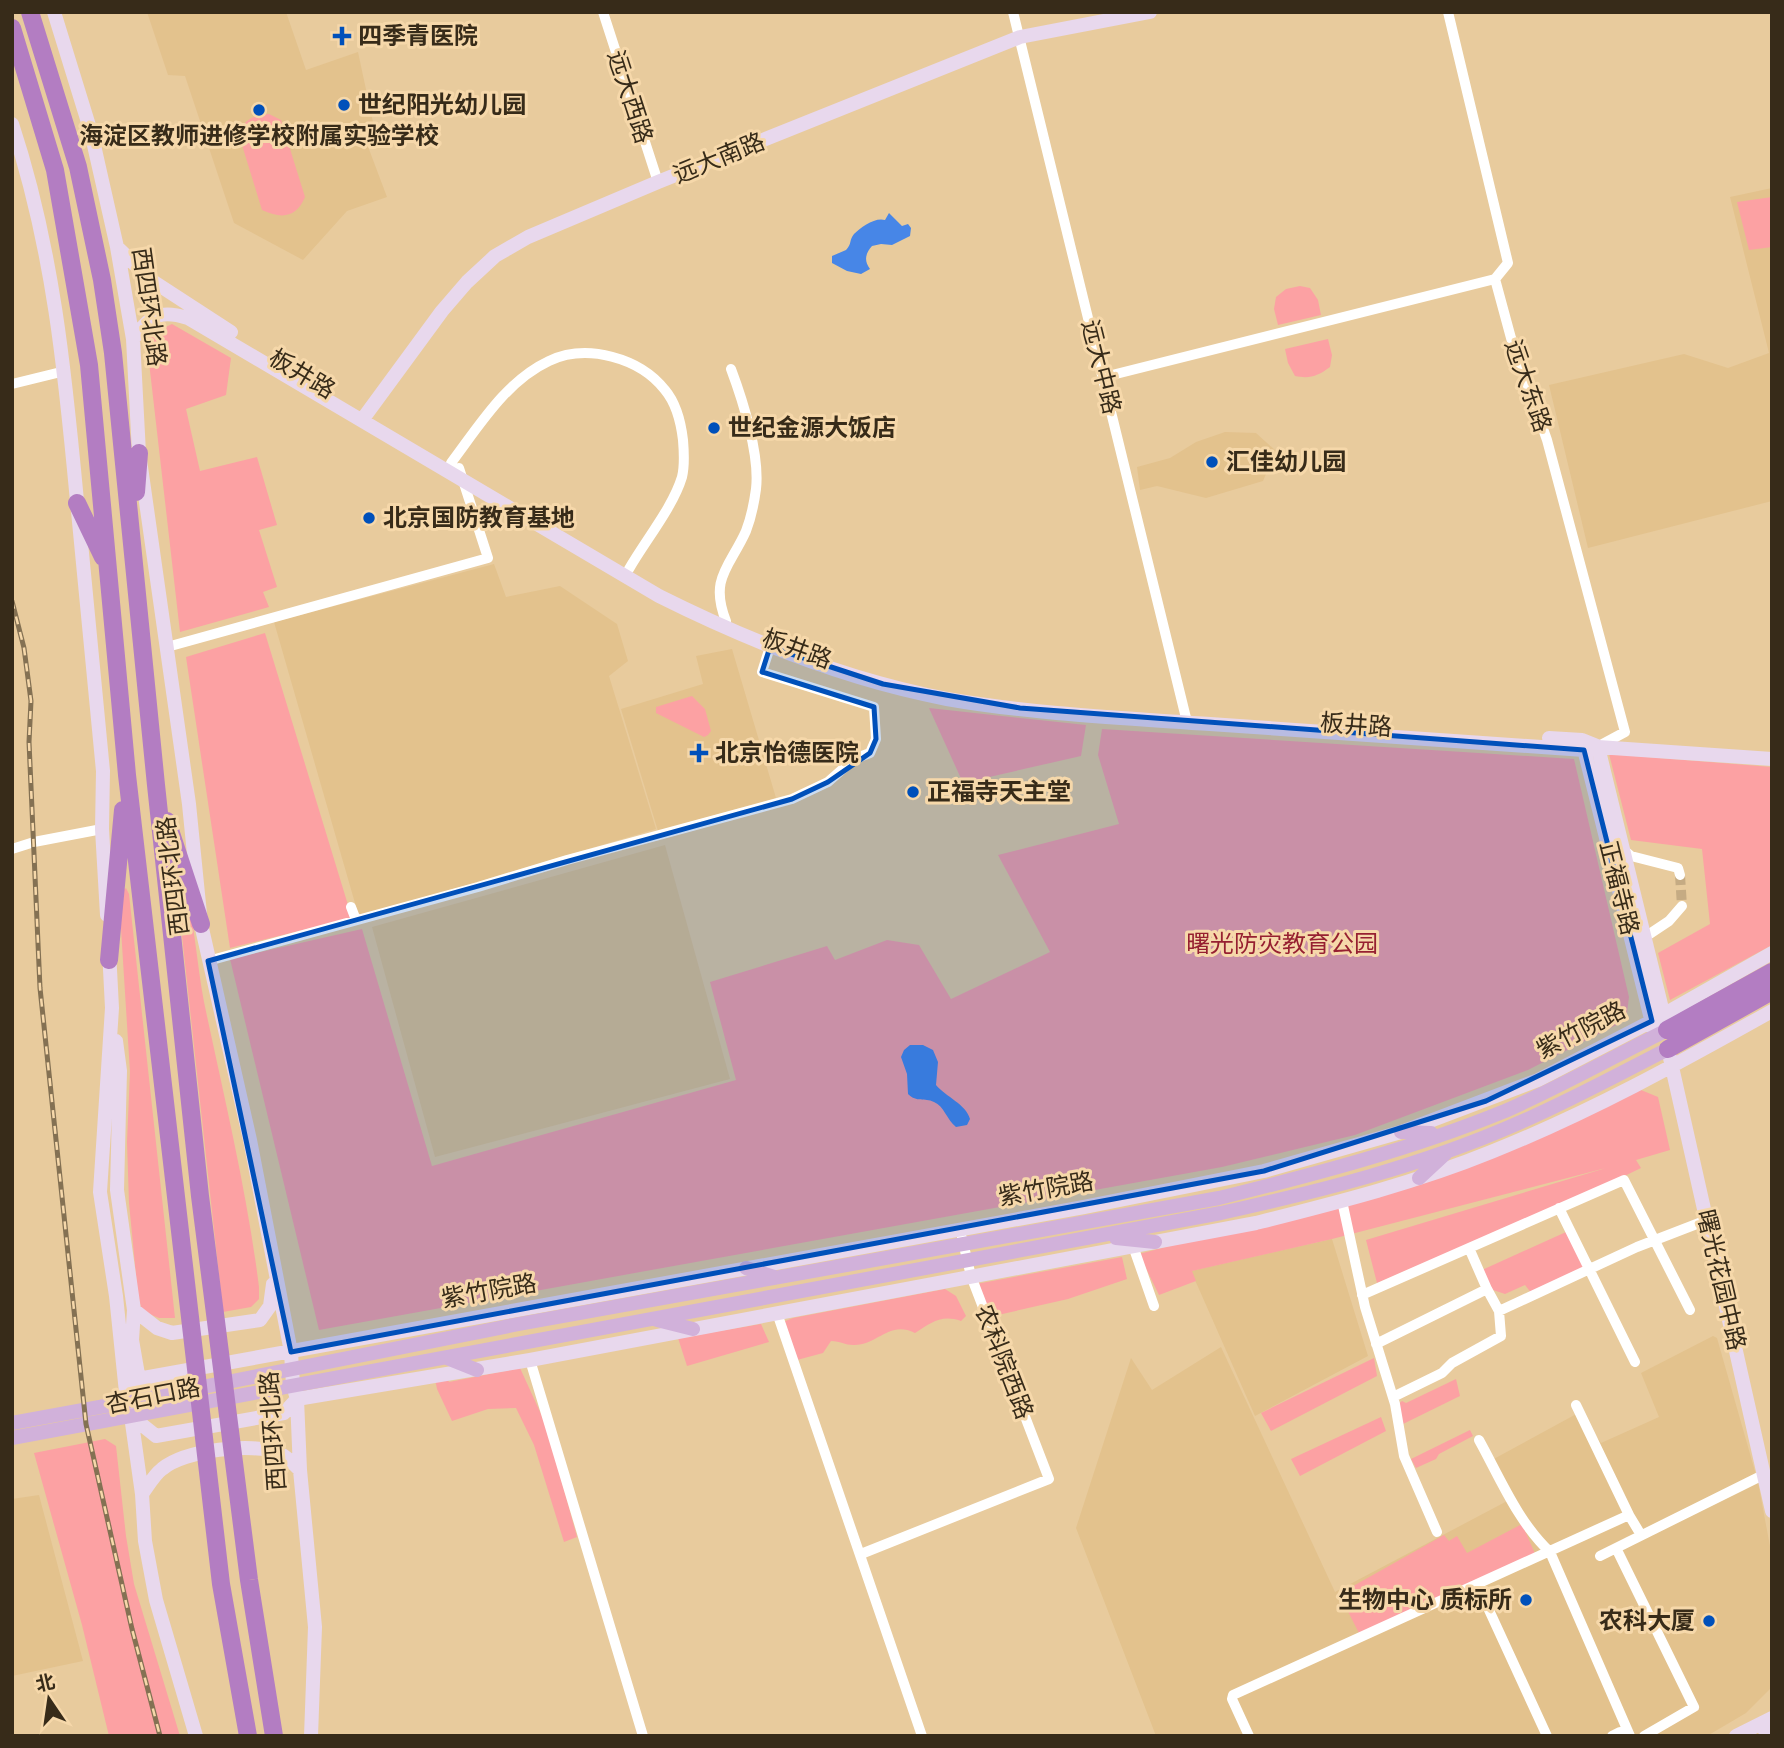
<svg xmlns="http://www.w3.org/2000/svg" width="1784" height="1748" viewBox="0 0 1784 1748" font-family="Roboto,'Noto Sans SC',sans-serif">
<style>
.built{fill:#e3c28d}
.green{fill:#fca1a3}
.water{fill:#4786e7}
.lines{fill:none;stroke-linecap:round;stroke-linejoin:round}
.street-tunnel{stroke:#c5ab83;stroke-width:10;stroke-dasharray:10 5;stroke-linecap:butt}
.street{stroke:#fff;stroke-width:10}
.secondary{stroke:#e8d8ed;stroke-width:14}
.primary{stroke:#d1b1da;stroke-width:14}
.highway{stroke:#b37dc2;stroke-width:18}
.rail-casing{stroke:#847153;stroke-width:5}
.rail{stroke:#f6d8aa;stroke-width:2.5;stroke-dasharray:8;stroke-linecap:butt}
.marked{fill:#0050ba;fill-opacity:0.2;stroke:#0050ba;stroke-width:5;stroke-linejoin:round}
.poi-dot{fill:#0050ba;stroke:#f6d8aa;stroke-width:2.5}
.labels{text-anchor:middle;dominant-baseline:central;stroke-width:6;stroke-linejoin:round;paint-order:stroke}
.poi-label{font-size:24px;font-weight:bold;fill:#372b19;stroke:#f6d8aa;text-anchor:start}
.street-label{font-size:24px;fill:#372b19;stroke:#f6d8aa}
.park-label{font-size:24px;fill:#962031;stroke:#f6d8aa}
</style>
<rect width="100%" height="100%" fill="#e8cb9d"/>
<!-- built -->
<path class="built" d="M147 12H286L306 70 358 52 377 141 367 144 387 197 347 211 303 260 234 223 185 76 168 75Z
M1772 188V501L1588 548 1549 385 1684 354 1728 368 1769 353 1730 197Z
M1225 432 1256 433 1276 451 1263 481 1206 498 1157 486 1140 490 1137 467 1170 458 1196 442Z
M494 564 506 597 560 586 617 624 628 661 609 676 656 829 359 917 274 622Z
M732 649 776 798 658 831 621 709 703 684 696 656Z
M665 845 730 1079 435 1157 372 927Z
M1332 1239 1368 1356 1255 1416 1191 1271Z
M1713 1336 1717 1338 1758 1482 1772 1557V1687L1746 1713 1707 1736H1156L1076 1528 1131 1358 1152 1390 1221 1347 1335 1592 1511 1499 1490 1461 1580 1412 1601 1443 1659 1417 1641 1373Z
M39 1495 83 1661 12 1676V1499Z"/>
<!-- green -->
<path class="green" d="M269 114 281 120 305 197C296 218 282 219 262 210L238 132C246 119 254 115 269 114Z
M1772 197V247L1749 250 1737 202Z
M1300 286 1310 288 1318 300 1321 315 1278 325 1274 309 1276 297 1286 289Z
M172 324 231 358 226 395 186 409 200 471 257 457 277 525 259 530 277 587 263 592 269 607 180 632 146 336Z
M1328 339 1332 355 1330 367C1318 376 1310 379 1295 376L1288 363 1285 349Z
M265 633 352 918 230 948 186 657Z
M692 696 705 709 711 731 708 735 704 737 656 713V707Z
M929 708 1086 725 1081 756 963 783Z
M1102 729 1574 759 1629 997 1626 1020 1528 1070 1355 1135 1222 1167 319 1330 230 959 362 929 432 1166 736 1080 710 982 827 946 835 960 887 940 919 945 951 999 1050 952 998 855 1119 824 1098 755Z
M1609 754 1772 767V945L1670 1000 1658 953 1710 924 1702 849 1631 840Z
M126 888 129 894 175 1318H159L142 1311 138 1296 129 1203 127 1142 130 1072 120 913V893Z
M177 890 186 891C195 927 197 965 204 1002 224 1097 247 1191 259 1287V1299L251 1307 223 1312Z
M1641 1090 1658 1097 1670 1150 1636 1160 1641 1168 1608 1184 1377 1283 1366 1240 1606 1168 1332 1239 1192 1271 1196 1281 1159 1295 1139 1254 1342 1201Z
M1566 1232 1585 1269 1532 1294 1525 1285 1505 1294 1493 1290 1482 1270Z
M1122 1257 1127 1279 1068 1299 989 1317 976 1284Z
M945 1289 956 1296 966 1316 961 1321C941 1314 931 1323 915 1333 888 1320 878 1346 853 1345 845 1345 840 1341 831 1341L823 1353 797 1360 783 1322 793 1318Z
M761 1324 769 1342 687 1366 678 1338Z
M1374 1358 1377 1376 1271 1431 1261 1413Z
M520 1368 546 1425 577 1537 564 1542 534 1445 516 1408 488 1409 452 1421 437 1389 435 1379 446 1377 449 1382Z
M1456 1379 1460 1396 1403 1424 1396 1406 1402 1401 1406 1403Z
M1381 1417 1386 1431 1300 1476 1291 1459Z
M1470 1430 1473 1436 1439 1454 1436 1459 1416 1468 1411 1459Z
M105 1439 116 1446 126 1536 134 1584 180 1736H109L82 1625 34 1453Z
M1522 1524 1536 1556 1359 1633 1339 1594 1444 1535 1449 1541 1457 1536 1467 1553Z"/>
<!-- water -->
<path class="water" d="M889 213 902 226 908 224 911 228 910 236 892 245 881 244 872 246C865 254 864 261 870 269L861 274 847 271 832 263V256L846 250C852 244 849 240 854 234 861 227 875 217 885 220Z
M910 1045H923L933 1050 938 1062 936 1085C946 1097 966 1104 970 1119L967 1125 956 1127C947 1120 944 1106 934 1102 924 1097 917 1103 908 1094L907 1074 901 1057 904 1050Z"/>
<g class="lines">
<!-- street-tunnel -->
<path class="street-tunnel" d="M1680 875 1682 906"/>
<!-- street -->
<path class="street" d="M603 12 658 182
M1013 12 1187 722
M1448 12 1508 263 1495 279 1511 338 1547 440 1625 732 1599 746
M1104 377 1495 279
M12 384 65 371
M451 463C479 426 506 381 549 361 587 343 640 358 665 390 676 403 681 423 683 440 684 452 685 465 682 477 673 507 645 541 629 569
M726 621C709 578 730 567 746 531 751 518 754 504 756 489 760 455 743 401 731 369
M167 647 488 558 459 468
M12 849 34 842 102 829
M1624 850 1631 856 1678 868 1680 875
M351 907 356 920
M1645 937 1669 921 1682 906
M208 961 478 887 567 860 792 799 828 782 854 759 870 753 876 739 874 707 762 672 770 647
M1342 1201 1365 1307 1395 1404 1404 1456 1437 1532
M1559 1208 1635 1362
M1133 1246 1154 1306
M1469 1248 1487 1289
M1362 1295 1624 1180 1690 1310
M777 1313 922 1736
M1376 1344 1487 1289 1499 1311 1637 1247 1707 1220
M530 1360 643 1736
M1393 1397 1442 1373 1452 1363 1501 1336 1499 1311
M1576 1405 1629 1515
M1479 1440C1500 1478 1518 1522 1550 1552L1630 1736
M1616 1548 1694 1707 1644 1736
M861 1554 1049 1479 971 1276 962 1238
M1600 1556 1765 1474
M1477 1584 1547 1736
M1249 1736 1232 1699 1233 1695 1629 1515 1641 1535
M1612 1736 1620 1732 1624 1736"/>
<!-- secondary -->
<path class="secondary" d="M54 12 91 132 117 247 133 339 139 453 189 804 201 924 250 1140 291 1352 293 1385 297 1399 300 1470 315 1627 311 1736
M12 124C53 248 65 372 77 501 85 591 95 681 103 771L102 829 107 915
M117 247 151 280 231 332
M133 339C151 316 158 309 188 318L659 596C751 642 846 680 947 699 1033 714 1123 718 1210 724 1335 733 1460 741 1584 750L1598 747 1772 759
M362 420 442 311 467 282 495 256 528 237 658 182 1020 37 1150 12
M1549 738 1582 740 1597 746
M1582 741 1653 1027
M1598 747 1665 1021
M109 950 112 1008 100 1192 116 1296 127 1402 131 1416 142 1494 145 1541 156 1600 196 1736
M116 1041 120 1071 117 1190 134 1310 132 1340 140 1386
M1670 1058 1772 1511
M134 1310 157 1328 172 1333 260 1320 270 1306 273 1284
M127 1402 138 1379 1084 1207 1264 1171 1401 1132 1538 1080 1652 1021 1772 953
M131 1416 156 1436 284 1413 297 1399 530 1360 1256 1223C1335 1203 1415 1183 1491 1152 1589 1113 1681 1062 1772 1011
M142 1494C148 1486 154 1475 162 1469 185 1450 252 1442 279 1453 287 1457 294 1464 300 1470
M1736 1736 1772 1718
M1765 1736 1772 1733"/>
<!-- primary -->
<path class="primary" d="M1401 1132 1431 1133
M1419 1178 1446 1153
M1116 1238 1155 1242
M746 1268 774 1277
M657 1320 693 1329
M447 1358 477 1370
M12 1423 127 1402 519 1324 1219 1198C1316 1174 1412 1149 1505 1111 1560 1087 1613 1057 1667 1030
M12 1438 1221 1213C1321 1191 1420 1166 1514 1125 1566 1103 1617 1075 1668 1049"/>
<!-- highway -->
<path class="highway" d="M30 12 78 167 102 280 113 353 156 785 200 1196 249 1580 274 1736
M12 28 55 170 89 365 127 775 221 1584 248 1736
M136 492 139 453
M77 503 103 557
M167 821 201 924
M109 960 123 810
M1667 1030 1772 972
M1668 1049 1772 991"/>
<defs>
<path id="rail" d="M12 601 24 648 31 701 29 742 40 988 86 1424 132 1629 160 1736"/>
</defs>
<!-- rail casing -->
<use href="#rail" class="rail-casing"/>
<!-- rail -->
<use href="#rail" class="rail"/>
</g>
<!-- marked area -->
<path class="marked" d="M770 647 883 684 1020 708 1584 750 1652 1021 1486 1101 1264 1171 291 1352 208 961 792 799 828 782 870 753 876 739 874 707 762 672Z"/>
<!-- markers -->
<g class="poi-dot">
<path d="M338.5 25.5h7v7h7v7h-7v7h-7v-7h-7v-7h7z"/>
<circle cx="344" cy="105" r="7"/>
<circle cx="259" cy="110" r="7"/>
<circle cx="714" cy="428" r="7"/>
<circle cx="1212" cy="462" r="7"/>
<circle cx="369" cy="518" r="7"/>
<path d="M695.5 742.5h7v7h7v7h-7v7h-7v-7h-7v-7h7z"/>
<circle cx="913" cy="792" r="7"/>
<circle cx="1526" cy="1600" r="7"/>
<circle cx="1709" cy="1621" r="7"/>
</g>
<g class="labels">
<!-- poi labels -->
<g class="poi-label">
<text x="358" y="36">四季青医院</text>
<text x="358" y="105">世纪阳光幼儿园</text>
<text x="259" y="136" text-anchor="middle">海淀区教师进修学校附属实验学校</text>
<text x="728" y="428">世纪金源大饭店</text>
<text x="1226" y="462">汇佳幼儿园</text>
<text x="383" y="518">北京国防教育基地</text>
<text x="715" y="753">北京怡德医院</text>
<text x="927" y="792">正福寺天主堂</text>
<text x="1512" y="1600" text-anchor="end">生物中心 质标所</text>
<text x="1695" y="1621" text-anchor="end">农科大厦</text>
</g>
<!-- street labels -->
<g class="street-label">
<text transform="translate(630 97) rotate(72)">远大西路</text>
<text transform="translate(719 158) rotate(-22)">远大南路</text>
<text transform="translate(149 307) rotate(82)">西四环北路</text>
<text transform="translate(1101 367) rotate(76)">远大中路</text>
<text transform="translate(302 374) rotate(31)">板井路</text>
<text transform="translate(1528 386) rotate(71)">远大东路</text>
<text transform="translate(797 649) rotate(20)">板井路</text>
<text transform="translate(1356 725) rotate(4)">板井路</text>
<text transform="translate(173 876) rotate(-97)">西四环北路</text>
<text transform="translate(1619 888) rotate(76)">正福寺路</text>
<text transform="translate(1581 1030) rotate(-27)">紫竹院路</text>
<text transform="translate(1046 1189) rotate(-10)">紫竹院路</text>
<text transform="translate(1721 1280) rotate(77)">曙光花园中路</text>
<text transform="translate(489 1291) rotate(-10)">紫竹院路</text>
<text transform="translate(1004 1362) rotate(69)">农科院西路</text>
<text transform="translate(153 1396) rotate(-11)">杏石口路</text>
<text transform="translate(273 1431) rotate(-94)">西四环北路</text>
</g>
<!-- park labels -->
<g class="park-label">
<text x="1282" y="944">曙光防灾教育公园</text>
</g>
</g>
<!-- border -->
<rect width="1784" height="1748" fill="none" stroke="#372b19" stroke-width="28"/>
<!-- north arrow -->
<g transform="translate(49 1699) rotate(347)" stroke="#f6d8aa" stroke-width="5" paint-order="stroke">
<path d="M0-5L12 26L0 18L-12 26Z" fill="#372b19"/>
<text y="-10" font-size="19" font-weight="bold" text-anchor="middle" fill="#372b19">北</text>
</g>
</svg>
